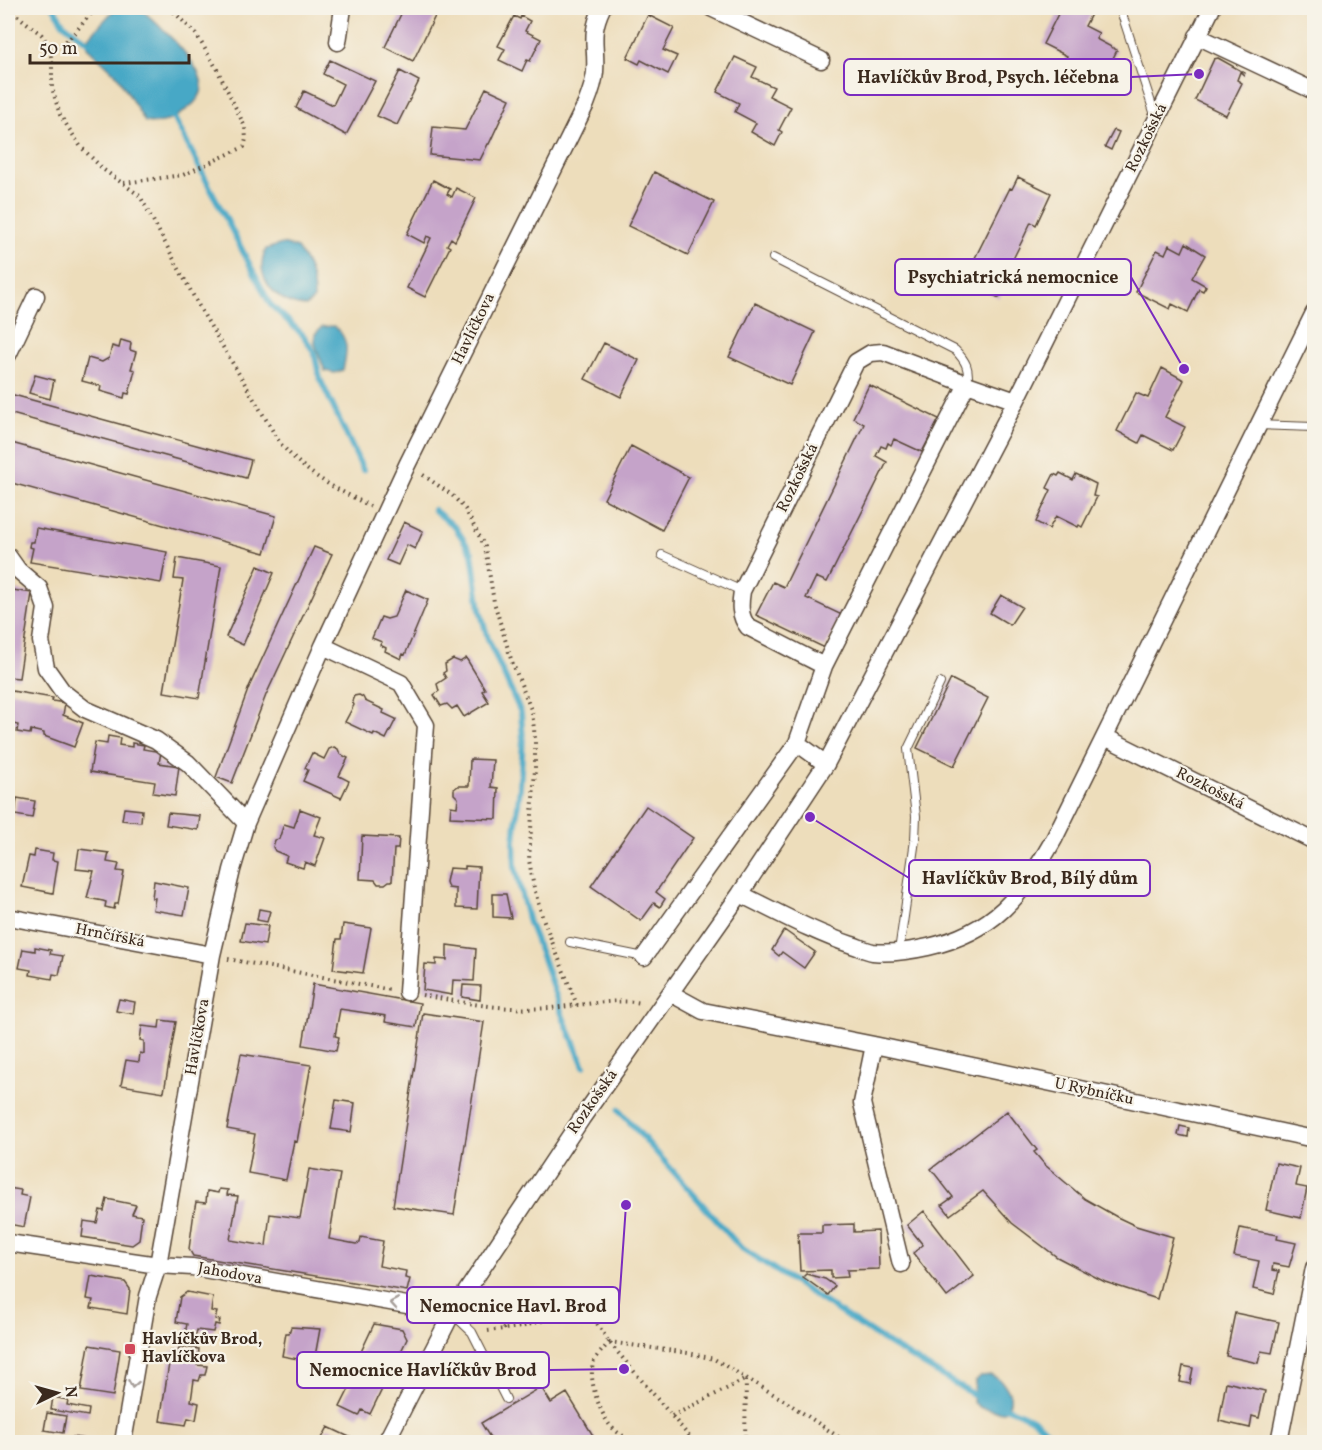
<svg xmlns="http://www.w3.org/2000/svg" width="1322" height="1450" viewBox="0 0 1322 1450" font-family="Vollkorn,serif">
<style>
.water{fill:#47a8c6;stroke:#416972;stroke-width:1.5}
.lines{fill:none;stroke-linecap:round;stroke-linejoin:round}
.stream{stroke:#47a8c6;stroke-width:6}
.building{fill:#c5a3c9}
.lane-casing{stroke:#564536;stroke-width:10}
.street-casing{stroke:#564536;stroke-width:19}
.path{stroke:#564536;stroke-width:4;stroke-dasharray:1.5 4.5;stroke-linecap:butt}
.lane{stroke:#fff;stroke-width:8}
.street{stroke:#fff;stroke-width:16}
.oneway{stroke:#a79f9a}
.poi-dot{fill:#d1495b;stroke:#f7f3e8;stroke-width:2}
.labels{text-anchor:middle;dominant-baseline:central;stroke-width:4.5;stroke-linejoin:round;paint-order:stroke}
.street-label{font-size:16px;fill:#3b2a1e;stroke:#f7f3e8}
.poi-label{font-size:16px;font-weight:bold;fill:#3b2a1e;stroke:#f7f3e8;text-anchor:start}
.leader{fill:none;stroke:#7b2cbf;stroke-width:2}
.callout-dot{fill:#7b2cbf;stroke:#f7f3e8;stroke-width:2}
.callout{fill:#f7f3e8;stroke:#7b2cbf;stroke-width:2}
.callout-label{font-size:18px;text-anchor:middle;font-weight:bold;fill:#3b2a1e}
</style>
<rect width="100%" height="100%" fill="#f7f3e8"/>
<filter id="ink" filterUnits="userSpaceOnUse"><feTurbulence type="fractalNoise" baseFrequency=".0167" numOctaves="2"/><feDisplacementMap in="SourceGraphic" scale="12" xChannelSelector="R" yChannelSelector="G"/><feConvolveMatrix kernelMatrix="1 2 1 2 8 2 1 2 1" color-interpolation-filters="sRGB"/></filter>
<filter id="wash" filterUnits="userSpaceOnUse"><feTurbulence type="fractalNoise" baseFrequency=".008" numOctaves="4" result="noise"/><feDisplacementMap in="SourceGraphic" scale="24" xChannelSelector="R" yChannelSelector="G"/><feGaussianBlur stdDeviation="1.35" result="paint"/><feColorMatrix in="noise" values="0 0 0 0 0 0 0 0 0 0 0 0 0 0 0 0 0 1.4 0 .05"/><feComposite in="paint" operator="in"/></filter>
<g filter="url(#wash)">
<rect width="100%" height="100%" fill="#edddbb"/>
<!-- water -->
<path class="water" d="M119 8H140C157 24 202 62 202 87 202 96 194 104 187 109 174 120 163 125 145 122L117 75 87 47V39L115 9Z
M282 244 297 248C309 265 314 278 314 299L306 306C278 305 252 278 266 249Z
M334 326C350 339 347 352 343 370L335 373 325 371 315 344V334L322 327Z
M991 1375C1005 1381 1020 1400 1002 1412L981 1408 973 1402 975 1381 981 1376Z"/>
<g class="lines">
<!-- stream -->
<path class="stream" d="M54 8 63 23 90 44H93
M171 112 270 304 303 335 314 352 320 379 363 470
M434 510 455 527 472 553 480 610 488 639 521 713 523 739 520 787 514 841 515 867 529 923 544 961 563 1017 584 1066
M619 1110 740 1247 884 1341 979 1398
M1000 1405C1022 1414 1043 1420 1054 1442"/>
</g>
<g id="blocks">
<!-- building -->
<path class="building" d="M404 8H439L413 61 385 47Z
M1061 8H1083L1092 12 1085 26 1099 33 1096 39 1117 50 1102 81 1065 62 1067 56 1043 44Z
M648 15 674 28 663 50 677 56 668 74 641 60 639 64 627 58Z
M514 16 520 19 521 16 530 21 525 31 541 39 530 61 527 60 522 71 499 60 505 49 498 46Z
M735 57 757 67 752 77 774 87 769 96 791 107 779 130 782 132 775 146 751 132 756 123 735 112 739 103 717 92Z
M1218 58 1245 73 1244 75 1240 72 1237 80 1242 83 1226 115 1195 100 1214 59Z
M330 60 375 81 346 135 296 108 304 91 333 105 343 84 323 74Z
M400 71 419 81 397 125 377 116Z
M486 88 510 99 489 144H488L480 160 430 155 433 127 465 130Z
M1114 130 1119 132 1111 150 1105 147Z
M654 172 714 202 688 255 628 226Z
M1018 177 1051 193 1036 225 1031 222 1022 241 1013 259 1018 261 999 298 966 281 974 265 972 264 1010 188 1012 189Z
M433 180 450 189 447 194 452 197 456 188 476 198 455 241 451 238 447 245 450 247 425 297 407 288 431 238 427 236 424 243 407 234Z
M1186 243 1205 255 1192 278 1206 286 1203 291 1199 289 1188 312 1172 304 1170 309 1136 292 1157 250 1165 254 1169 245 1182 252Z
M755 303 815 332 790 385 729 357Z
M121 340 131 343 130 350 136 352 131 369 135 370 129 394 125 393 124 398 100 391 101 386 82 381 88 358 102 362 109 358 112 346 119 348Z
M604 343 639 360 621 397 585 379Z
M1162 368 1184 380 1165 417 1185 427 1173 450 1143 435 1139 443 1117 431 1136 393 1148 398Z
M35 375 54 380 50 399 29 393Z
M869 385 939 419 922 452 894 439 891 445 888 443 886 448 881 446 876 456 887 462 827 582 816 577 806 598 842 615 825 648 756 615 773 582 784 587 864 424 853 418Z
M10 394 251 460 246 478 8 413Z
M8 442 276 516 265 553 8 482Z
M631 446 689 477 662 530 604 499Z
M1060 473 1073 480 1076 474 1096 484 1093 496 1097 497 1082 527 1079 525 1078 527 1056 516 1049 529 1036 522 1051 490 1047 488 1054 474 1058 476Z
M404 522 423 531 415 549 407 545 398 565 386 560Z
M36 528 167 552 161 583 30 562 33 548 29 547 30 542H34Z
M314 547 332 554 266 695 232 783 216 777 249 687Z
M177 558 221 566 199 698 164 692 183 580 174 579Z
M258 566 274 573 243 645 226 637Z
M13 590 32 593 19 678 8 677V626Z
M406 590 428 600 405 655 403 654 401 659 385 651 386 648 380 645 382 642 372 638 381 617 387 619 394 617Z
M1001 595 1022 607 1010 625 990 613Z
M466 658 485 689 482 691 489 702 464 717 457 706 452 709 447 704 441 706 434 695 439 691 437 684 446 678 443 673 446 671 445 664 453 659 460 662Z
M951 679 988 698 954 766 917 748Z
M12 691 53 698 52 701 65 703 63 715 83 723 74 747 44 736V733L31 730 30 734 17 732 18 725 8 723V694H11Z
M359 695 363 697 365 701 384 710 383 713 396 719 386 739 374 733 373 735 345 722 354 705 352 701 354 696Z
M108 736 120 738 119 745 132 747V743L144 745 143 749 161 752 159 763 179 766 175 796 153 793 155 782 90 772 95 742 107 744Z
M334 747 338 749 340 754 348 758 339 776 349 781 341 798 303 781 308 770 305 768 312 753 324 759 329 749Z
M470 759 493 760 491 787 498 788 497 819 450 817 451 806 457 807 458 798 454 794V789L458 786H469Z
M17 798 35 801 32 818 15 815Z
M646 806 693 838 656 892 665 899 660 907 654 903 641 921 591 886Z
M124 808 142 810 141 822 122 820Z
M300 809 321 817 314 835 325 838 315 866 305 862 303 868 285 862 287 856 275 851 273 847 275 840 279 839 284 824 294 827Z
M168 813 200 816 198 830 166 825Z
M362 836 399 838 398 849H394L392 881H389L385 884H378L375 880 360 879Z
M79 849 109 853 107 862 119 864 117 871 124 872 118 904H115L114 909 105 907 106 902 103 901 87 898 94 871 76 869Z
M35 850 53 853 52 860 58 861 53 893 22 887 29 856 34 857Z
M465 866 479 867 477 909 456 908V889L448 888 446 882 449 868 465 869Z
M154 881 189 888 184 915 153 910 155 898H152Z
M493 894H506L511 918 493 917Z
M259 909 270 911 267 922 257 920Z
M245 923 268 926 265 945 241 941Z
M343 924 371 928 363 973 333 969 337 939H341Z
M784 930 815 952 804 968 782 952 779 956 772 950Z
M447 945 476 949 474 981 453 980 452 995 423 990 425 964 436 965V959L447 960Z
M35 947 51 950 50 954 63 956 59 975 53 974 52 979 30 975 31 970 19 968 23 949 35 951Z
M313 984 420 1003 416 1027 385 1022 386 1016 340 1009 335 1036 339 1037 336 1051 303 1045Z
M463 985 481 986 480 1000 462 997Z
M119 999 135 1002 133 1014 116 1011Z
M423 1013 484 1022 454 1215 393 1206Z
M160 1020 176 1022 164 1092 121 1085 126 1060 139 1062 140 1053 144 1054V1041L140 1040 142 1026 159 1028Z
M241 1054 311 1065 297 1142 294 1141 286 1180 248 1173 255 1134 227 1129Z
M336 1100 355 1103 351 1132 331 1129Z
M1007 1111 1037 1150 1034 1152 1045 1165 1085 1199 1117 1217 1136 1226 1173 1237 1157 1299 1105 1282 1057 1257 1012 1223 983 1191 950 1215 942 1205 953 1197 931 1169Z
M1180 1126 1189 1128 1188 1137 1178 1135Z
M1276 1163 1300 1168 1296 1186 1307 1188 1301 1218 1266 1210Z
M309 1169 340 1174 329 1239 356 1244 360 1243 361 1237 383 1241 379 1266 406 1271 405 1278 410 1279 407 1291 193 1256 189 1249 194 1212 196 1202 206 1203 207 1191 218 1193 219 1189 228 1190 227 1195 238 1196 230 1240 266 1246 270 1214 300 1218Z
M8 1188 21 1190 20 1195 30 1197 24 1227 8 1224Z
M107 1199 136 1205 132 1214 142 1216 139 1240 132 1245 82 1237 84 1221 97 1223 100 1210 104 1211Z
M924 1211 974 1276 947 1297 913 1253 923 1245 907 1225Z
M854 1224V1232L878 1231 879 1269 847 1270 848 1277 831 1278V1270L800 1271 798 1233H822V1225Z
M1240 1228 1278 1235 1277 1239 1296 1243 1289 1267 1273 1264 1272 1270 1279 1271 1274 1294 1253 1289 1259 1261 1234 1256Z
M8 1263 14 1264 10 1292H8Z
M806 1274 825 1279 835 1286 828 1295 803 1277Z
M91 1276 125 1282 130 1289 127 1314 91 1308 93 1300 87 1299Z
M187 1292 213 1297 211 1311 217 1312 215 1319 220 1320 219 1325 215 1324 213 1332 197 1330 196 1335 185 1334 187 1324 176 1322 180 1297Z
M1235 1313 1279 1322 1272 1353 1261 1351 1258 1363 1226 1356Z
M374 1324 402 1329 407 1339 389 1376 371 1367 373 1362 360 1354Z
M291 1327 320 1329 314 1362 282 1356 286 1333H289Z
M89 1345 120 1350 113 1396 81 1391Z
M179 1347 199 1349 197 1365 207 1366 205 1375H201L199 1381 194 1380 191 1401 199 1403 196 1420 188 1418 186 1425 160 1421 171 1351 178 1352Z
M1183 1366 1193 1368 1190 1384 1180 1382Z
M366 1374 385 1383 370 1414 362 1410 359 1416 340 1407 354 1379 361 1383Z
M1226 1382 1265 1391 1259 1418 1252 1416 1250 1428 1219 1421Z
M541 1387 551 1403 567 1393 597 1442H486L491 1439 481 1423Z
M53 1397 68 1400 67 1405 89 1409 88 1416 51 1410Z
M47 1413 66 1416 63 1433 44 1430Z
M328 1427 360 1442H320Z
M73 1437 98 1441V1442H72Z"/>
</g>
</g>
<g filter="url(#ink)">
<use href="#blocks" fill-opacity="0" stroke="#564536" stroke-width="1.5"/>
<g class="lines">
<defs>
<path id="lane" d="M1120 8 1156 118
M773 258 955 350C966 361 970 369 967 384
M1259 425 1314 427
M662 555 742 591
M570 942 644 957
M899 951 915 840 916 816 908 749 940 683
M452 1313 472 1332 506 1399"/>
<path id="street" d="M711 8 821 60
M1197 36 1314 91
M338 42 343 8
M8 355 36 296
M8 556 18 570 39 588 46 608 41 641 46 668 63 692 85 709 156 740 188 763 246 823
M323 646 401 683 426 725 407 992
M824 666 748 627C739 616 740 604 742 591L856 362 871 353 883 352 967 384
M1105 737 1314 841
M826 764 797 743 824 666 967 384 1016 401
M740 894C777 912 813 932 852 945 859 947 866 951 873 952 891 954 910 951 928 947 994 932 1022 896 1054 839L1314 313
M8 917 212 955
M644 957 797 743
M670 993 703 1011 874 1045 1314 1139
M874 1045 862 1103 901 1264
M8 1243 158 1265 192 1267 452 1313
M123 1442 148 1296 158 1265 212 955 232 870 246 823 323 646 407 465 586 104C590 94 594 84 595 72 597 46 589 35 602 8
M386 1442 452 1313 582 1118 740 894 826 764 1016 401 1212 8
M1279 1442 1314 1268"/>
</defs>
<!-- lane casing -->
<use href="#lane" class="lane-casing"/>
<!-- street casing -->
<use href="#street" class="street-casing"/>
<!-- path -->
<path class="path" d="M8 8 42 35 49 46 52 61V88L60 115 81 147 104 170 140 196 201 310 280 443C308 476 333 487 370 506
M51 52 70 38 96 8
M124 183 183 175 244 147 246 139 245 127 217 69 196 34 170 8
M423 475 452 495 465 509 485 547 494 602 511 659 532 712 535 738V769L529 860 534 888 542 916 577 1005
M228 959 391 990
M422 995C465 1003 506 1011 550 1008 575 1006 618 998 641 1003
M602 1299 591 1314 609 1342 694 1442
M503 1329 521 1313
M488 1331 521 1327 597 1305
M609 1342 688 1353 714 1359 785 1401 846 1442
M609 1342C605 1348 597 1355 594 1361 587 1378 599 1410 609 1424 617 1434 629 1440 641 1442
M672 1416 746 1379
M663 1442 691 1439
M745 1442 746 1379"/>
<!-- lane -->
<use href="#lane" class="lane"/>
<!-- street -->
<use href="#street" class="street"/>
</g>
<!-- one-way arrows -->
<defs><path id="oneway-chevron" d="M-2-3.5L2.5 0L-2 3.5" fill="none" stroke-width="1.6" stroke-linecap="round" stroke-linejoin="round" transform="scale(1.5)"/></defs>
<g class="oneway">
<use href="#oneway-chevron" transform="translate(394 1303) rotate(-170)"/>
<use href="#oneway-chevron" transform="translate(133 1384) rotate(100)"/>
</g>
</g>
<!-- markers -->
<rect class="poi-dot" x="124" y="1343" width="12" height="12" rx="3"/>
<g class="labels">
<!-- street labels -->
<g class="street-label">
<text transform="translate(1147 138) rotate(-64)">Rozkošská</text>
<text transform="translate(474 329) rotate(-64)">Havlíčkova</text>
<text transform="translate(798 478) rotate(-64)">Rozkošská</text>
<text transform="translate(1210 789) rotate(27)">Rozkošská</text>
<text transform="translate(110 936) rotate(11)">Hrnčířská</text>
<text transform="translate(198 1037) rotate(-80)">Havlíčkova</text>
<text transform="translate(1094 1092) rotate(12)">U Rybníčku</text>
<text transform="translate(593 1102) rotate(-55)">Rozkošská</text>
<text transform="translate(230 1274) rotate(10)">Jahodova</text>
</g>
<!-- poi labels -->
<g class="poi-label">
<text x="142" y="1340">Havlíčkův Brod,<tspan x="142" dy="18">Havlíčkova</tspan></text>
</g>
</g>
<!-- callouts -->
<path class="leader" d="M1199 74L1131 77M1184 369L1131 277M810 817L909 878M626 1205L619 1305M624 1369L549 1370"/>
<g class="callout-dot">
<circle cx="1199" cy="74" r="6"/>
<circle cx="1184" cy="369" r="6"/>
<circle cx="810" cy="817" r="6"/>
<circle cx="626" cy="1205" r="6"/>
<circle cx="624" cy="1369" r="6"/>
</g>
<g class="callout">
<rect x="844" y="59" width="287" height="36" rx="6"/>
<rect x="895" y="259" width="236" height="36" rx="6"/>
<rect x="909" y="860" width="241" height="36" rx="6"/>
<rect x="407" y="1287" width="212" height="36" rx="6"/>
<rect x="297" y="1352" width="252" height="36" rx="6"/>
</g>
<g class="callout-label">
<text x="988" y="83">Havlíčkův Brod, Psych. léčebna</text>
<text x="1013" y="283">Psychiatrická nemocnice</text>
<text x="1030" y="884">Havlíčkův Brod, Bílý dům</text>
<text x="513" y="1312">Nemocnice Havl. Brod</text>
<text x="423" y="1376">Nemocnice Havlíčkův Brod</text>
</g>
<!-- margin -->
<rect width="1322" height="1450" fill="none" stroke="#f7f3e8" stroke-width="30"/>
<!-- north arrow -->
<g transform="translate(57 1393) rotate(85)" stroke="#f7f3e8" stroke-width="4.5" paint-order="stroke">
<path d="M0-4.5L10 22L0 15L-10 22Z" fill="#3b2a1e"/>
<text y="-9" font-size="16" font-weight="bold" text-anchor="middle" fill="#3b2a1e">N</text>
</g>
<!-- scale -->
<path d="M30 54v9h159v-9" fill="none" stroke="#3b2a1e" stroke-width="3"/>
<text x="39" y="54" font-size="18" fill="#3b2a1e" stroke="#f7f3e8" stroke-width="4.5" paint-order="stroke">50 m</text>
</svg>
